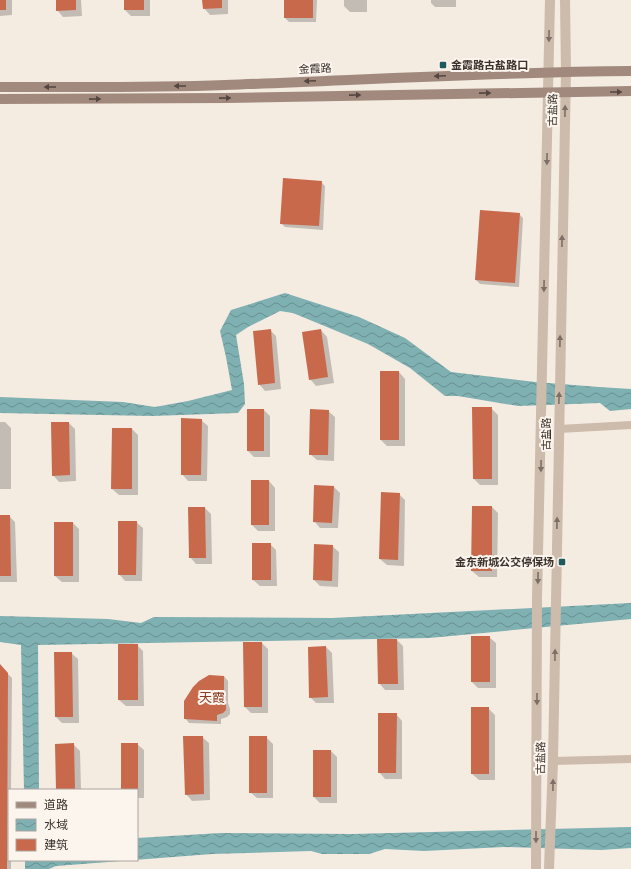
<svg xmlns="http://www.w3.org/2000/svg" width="631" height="869" viewBox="0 0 631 869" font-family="'Roboto Condensed','Noto Sans SC',sans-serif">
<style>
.water{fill:url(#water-waves)}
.shadow{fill:#0003}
.building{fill:#c8694b}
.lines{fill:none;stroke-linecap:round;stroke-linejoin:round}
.minor{stroke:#cdbbac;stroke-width:8}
.tertiary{stroke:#cdbbac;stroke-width:10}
.secondary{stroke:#a18a7d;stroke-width:10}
.oneway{fill:#7d6f65}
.oneway2{fill:#544640}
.poi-dot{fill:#1f5a5e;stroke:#fbf5ee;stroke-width:1.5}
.labels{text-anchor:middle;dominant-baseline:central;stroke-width:4;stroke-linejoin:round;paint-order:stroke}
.poi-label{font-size:11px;font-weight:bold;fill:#3b302b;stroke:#fbf5ee;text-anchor:start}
.street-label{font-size:11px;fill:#3b302b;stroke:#fbf5ee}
.quarter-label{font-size:13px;fill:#8c3b22;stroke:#fbf5ee}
</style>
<defs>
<pattern id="water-waves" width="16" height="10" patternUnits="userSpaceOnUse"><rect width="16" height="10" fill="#7fb0b2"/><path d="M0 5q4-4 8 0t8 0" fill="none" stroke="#699091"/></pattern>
</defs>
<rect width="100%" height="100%" fill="#f4ebe1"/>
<!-- water -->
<path class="water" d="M285 293 359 317 405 338 451 372 535 382 599 387 631 389V409L610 411 600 403 518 406 458 396H445L410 368 368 344 293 313 280 311 248 327 236 335 244 384 245 404 238 413 152 416 0 413V397L123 402 155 407 188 401 232 390 226 357 220 331 231 310Z
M631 603V619L429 638 38 645 39 790H24L21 645 0 642V616L108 619 141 623 154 617 332 618Z
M631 827V848L601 850 504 847 424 851 385 849 369 854H322L311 851 212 854 56 866 49 869H25V860H137V838L221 833 353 834Z"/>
<!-- shadow -->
<path class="shadow" d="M0 0H12V15L0 16Z
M57 0H81L82 16 63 17 57 10Z
M125 0H150V16H131L125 10Z
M203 0H228V14L210 15 204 8Z
M285 0H317L316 22H289L285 18Z
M344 0H367V12H350L344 6Z
M431 0H456V7H435L431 3Z
M321 182 325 186 323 230 285 227 281 223Z
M519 214 523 218 519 287 480 284 476 280Z
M270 330 276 336 281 389 265 391 259 384Z
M321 330 327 337 334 383 316 386 310 379Z
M399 372 405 379V446H387L380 439Z
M491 408 498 415V485H480L474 479Z
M264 410 270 416V457H254L248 451Z
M328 411 335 417 334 461 317 460 310 454Z
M201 420 208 426 207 481H188L182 474Z
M0 422H5L11 428V489H0Z
M69 423 75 429 76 481 59 482 53 475Z
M132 429 138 435V495H119L112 489Z
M269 481 275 488V531H258L252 525Z
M334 487 340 493 338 528H320L314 521Z
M399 494 405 500 404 566 387 565 380 559Z
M492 507 498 513 497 577H479L472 571Z
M189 508H205L211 514 212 564H196L190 557Z
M0 516H9L15 522 17 582H0Z
M136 522 143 528 142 581H125L119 574Z
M73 523 79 529V582H62L55 576Z
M270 544 276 550 277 586H260L253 580Z
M332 546 339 552 338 587 320 586 314 580Z
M489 637 496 643V688H478L472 682Z
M397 640 403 646 404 690H385L379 683Z
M262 643 268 649V713H251L244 706Z
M137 645 143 651 144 706H126L119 700Z
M326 647 332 653 334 703H316L310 697Z
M71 653 78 659 79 723H62L56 717Z
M0 666 12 678 11 790H9V860H11V869H0Z
M224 676 228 681V703L230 709V714L227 717 221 719V724L189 723 185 718Z
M488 708 495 715V780H479L472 774Z
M396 714 402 721V779H385L379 772Z
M202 737 209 743 210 800 192 801 186 794Z
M266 737 273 744V798H257L250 792Z
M73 744 80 751 81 790H57Z
M137 744 144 750V798H137V790H122Z
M314 751H331L337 757V803H320L314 797Z"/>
<!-- building -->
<path class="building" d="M0 0H6V10H0Z
M56 0H76V10L56 11Z
M124 0H144V10H124Z
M202 0H222V8L203 9Z
M284 0H313V18H284Z
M283 178 322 181 319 226 280 224Z
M480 210 520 213 515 283 475 280Z
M271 329 275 383 258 385 253 331Z
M321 329 328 377 309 380 302 332Z
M380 371H399V440H380Z
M472 407H492V479H473Z
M247 409H264V451H247Z
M310 409 329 410 328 455H309Z
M181 418 202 419 201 475H181Z
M51 422H69L70 475 52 476Z
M112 428H132V489H111Z
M251 480H269V525H251Z
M314 485 334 486 332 523 313 522Z
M381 492 400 493 398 560 379 559Z
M472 506H492V571H471Z
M188 507H205L206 558H189Z
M0 515H10L11 576H0Z
M118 521H137L136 575H118Z
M54 522H73V576H54Z
M252 543H271V580H252Z
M314 544 333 545 332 581 313 580Z
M471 636H490V682H471Z
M377 639H397L398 684H378Z
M243 642H262V707H244Z
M118 644H138V700H118Z
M326 646 328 697 309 698 308 647Z
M54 652H72L73 717H55Z
M0 664 8 673 7 869H0Z
M209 675 224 676V699L226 704V710L223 713 217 715V721L184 719V701L193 687 199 681Z
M471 707H489V774H471Z
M378 713H397L396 773H378Z
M183 736H203L204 794 185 795Z
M249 736H267V793H249Z
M74 743 75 790H56L55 744Z
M121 743H138V790H121Z
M313 750H331V797H313Z"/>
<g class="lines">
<!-- minor -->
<path class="minor" d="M559 429 631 425
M553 761 631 759"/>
<!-- tertiary -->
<path class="tertiary" d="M536 869 537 599 550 0
M549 869 553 761 566 71 565 0"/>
<!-- secondary -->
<path class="secondary" d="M0 87C75 87 150 88 225 85 361 80 496 72 631 71
M0 99 226 98 631 91"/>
</g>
<!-- one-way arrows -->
<defs><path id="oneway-solid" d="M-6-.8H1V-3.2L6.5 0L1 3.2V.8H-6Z"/></defs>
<g class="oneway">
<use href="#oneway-solid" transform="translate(549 36) rotate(91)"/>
<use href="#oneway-solid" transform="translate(565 111) rotate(-89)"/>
<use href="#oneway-solid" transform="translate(547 159) rotate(91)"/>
<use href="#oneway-solid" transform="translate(562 241) rotate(-89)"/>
<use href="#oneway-solid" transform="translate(544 286) rotate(91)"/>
<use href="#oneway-solid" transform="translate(560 341) rotate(-89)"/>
<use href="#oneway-solid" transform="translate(559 398) rotate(-88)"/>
<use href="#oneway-solid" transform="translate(541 466) rotate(91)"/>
<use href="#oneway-solid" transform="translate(557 523) rotate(-89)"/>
<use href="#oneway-solid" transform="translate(538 578) rotate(91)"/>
<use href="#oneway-solid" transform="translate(555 655) rotate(-89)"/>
<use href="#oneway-solid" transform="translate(537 699) rotate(90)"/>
<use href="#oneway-solid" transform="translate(553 785) rotate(-89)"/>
<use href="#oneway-solid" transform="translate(536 837) rotate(90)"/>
</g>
<g class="oneway2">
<use href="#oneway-solid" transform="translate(440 76) rotate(178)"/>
<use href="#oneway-solid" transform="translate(310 81) rotate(177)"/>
<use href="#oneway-solid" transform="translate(180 86) rotate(180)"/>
<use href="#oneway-solid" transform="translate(50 87) rotate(180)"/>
<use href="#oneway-solid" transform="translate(616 92)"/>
<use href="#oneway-solid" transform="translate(485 93) rotate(-1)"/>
<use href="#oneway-solid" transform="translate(355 95) rotate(-1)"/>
<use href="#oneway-solid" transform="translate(225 98) rotate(-1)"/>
<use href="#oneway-solid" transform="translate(95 99) rotate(-1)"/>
</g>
<!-- markers -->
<g class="poi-dot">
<rect x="439" y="61" width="8" height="8" rx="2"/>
<rect x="558" y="558" width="8" height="8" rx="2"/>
</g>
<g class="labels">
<!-- poi labels -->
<g class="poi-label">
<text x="451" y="65">金霞路古盐路口</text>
<text x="554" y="562" text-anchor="end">金东新城公交停保场</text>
</g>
<!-- street labels -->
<g class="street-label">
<text transform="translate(315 69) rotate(-3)">金霞路</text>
<text transform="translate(553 110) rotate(-89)">古盐路</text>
<text transform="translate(546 434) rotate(-90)">古盐路</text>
<text transform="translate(541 758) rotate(-89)">古盐路</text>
</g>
<!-- quarter labels -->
<g class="quarter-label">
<text x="212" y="697">天霞</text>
</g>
</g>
<!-- legend -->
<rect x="8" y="789" width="130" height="72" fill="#fbf5ee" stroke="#aea6a0"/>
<rect x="16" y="802" width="20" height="6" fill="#a18a7d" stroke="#aea6a0"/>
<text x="44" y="809" font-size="12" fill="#3b302b">道路</text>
<rect x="16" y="819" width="20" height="12" fill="url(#water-waves)" stroke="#aea6a0"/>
<text x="44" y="829" font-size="12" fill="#3b302b">水域</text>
<rect x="16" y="839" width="20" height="12" fill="#c8694b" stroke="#aea6a0"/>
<text x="44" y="849" font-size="12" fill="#3b302b">建筑</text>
</svg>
